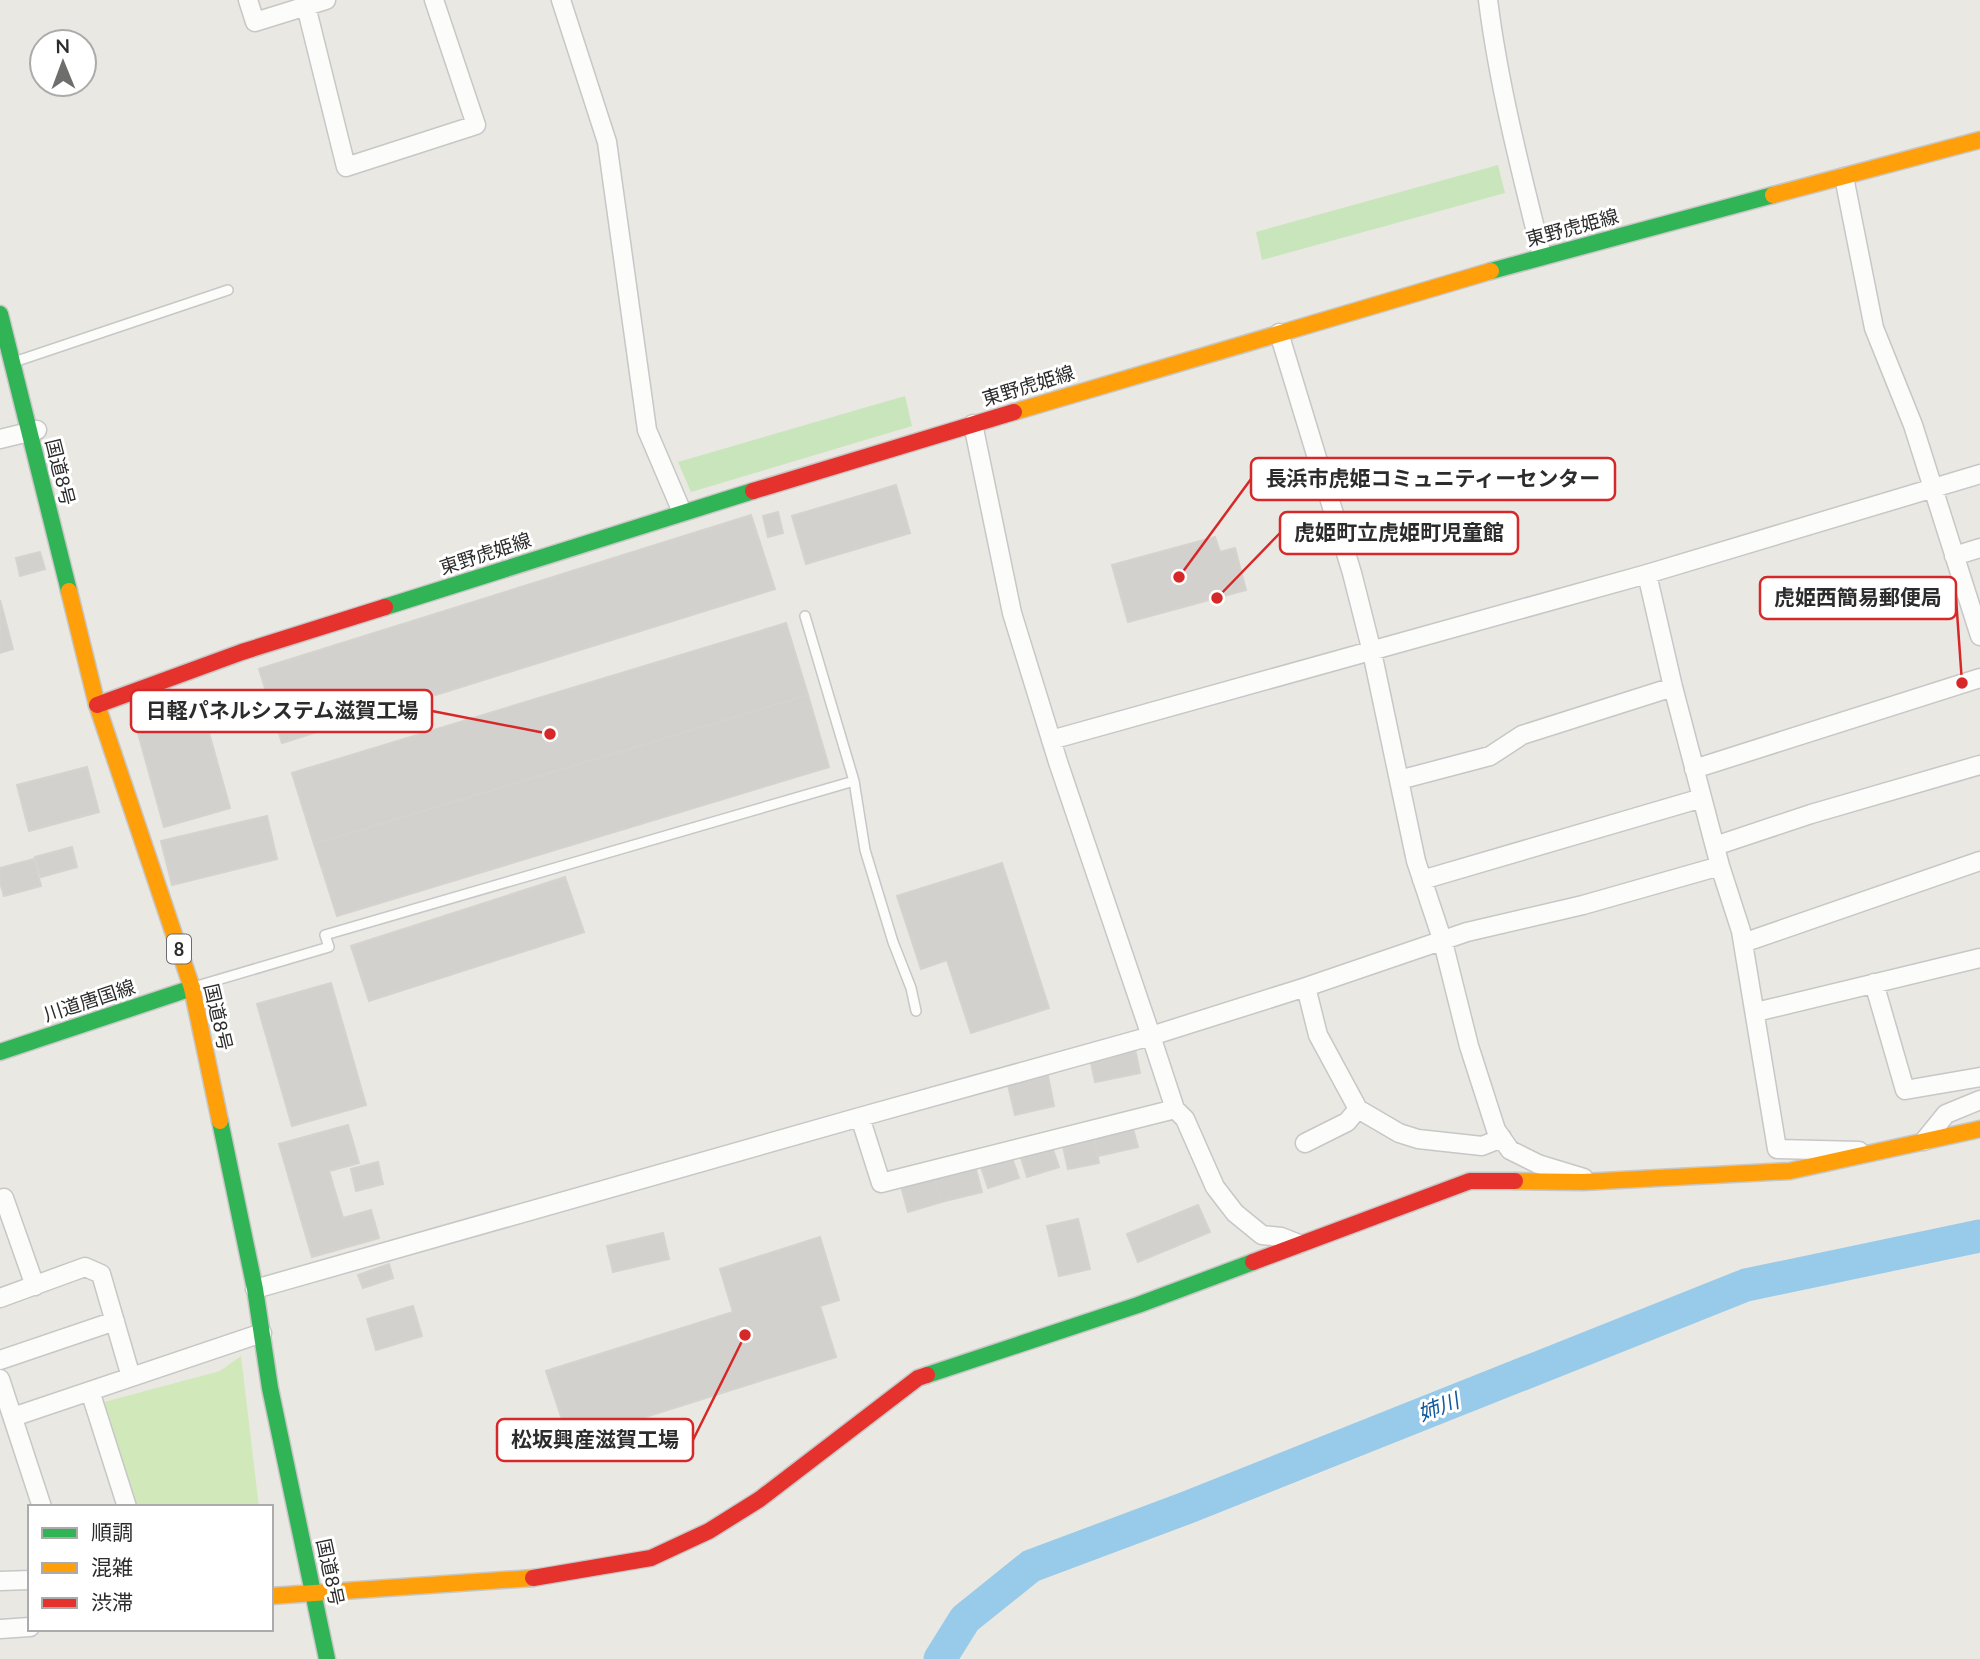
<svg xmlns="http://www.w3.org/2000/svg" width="1980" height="1659" viewBox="0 0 1980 1659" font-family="Lato,'Noto Sans JP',sans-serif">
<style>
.green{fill:#c8e5bc}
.pitch{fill:#d1e9ba}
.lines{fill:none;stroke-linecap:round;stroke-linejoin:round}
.river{stroke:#98cae9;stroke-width:33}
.building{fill:#d3d1cd;stroke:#d5d3ce;stroke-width:2}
.lane-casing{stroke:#c7c7c7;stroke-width:12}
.street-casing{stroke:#c7c7c7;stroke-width:21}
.fast-casing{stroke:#c7c7c7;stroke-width:19}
.slow-casing{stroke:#c7c7c7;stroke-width:19}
.jam-casing{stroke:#c7c7c7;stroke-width:19}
.lane{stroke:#fcfcfb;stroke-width:9}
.street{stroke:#fcfcfb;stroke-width:18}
.fast{stroke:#30b455;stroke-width:16}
.slow{stroke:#ff9f0a;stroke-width:16}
.jam{stroke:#e5322d;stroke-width:16}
.labels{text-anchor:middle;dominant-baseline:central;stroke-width:6;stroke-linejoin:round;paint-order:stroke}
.shield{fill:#fff;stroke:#6b6b6b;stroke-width:2}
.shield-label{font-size:18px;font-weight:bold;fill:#2c2c2c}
.street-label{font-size:19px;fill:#2c2c2c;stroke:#fff}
.water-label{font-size:21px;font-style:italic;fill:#11599c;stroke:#fff}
.leader{fill:none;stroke:#d62828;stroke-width:2.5}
.callout-dot{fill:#d62828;stroke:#fff;stroke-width:2.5}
.callout{fill:#fff;stroke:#d62828;stroke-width:2.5}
.callout-label{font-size:21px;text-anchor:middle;font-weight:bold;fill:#2c2c2c}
</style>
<rect width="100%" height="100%" fill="#eae8e2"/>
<!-- green -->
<path class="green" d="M1498 165 1505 193 1262 260 1256 232Z
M905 396 912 426 691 492 678 462Z"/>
<!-- pitch -->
<path class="pitch" d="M241 1356 259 1507H131L104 1402 220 1371Z"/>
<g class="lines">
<!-- river -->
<path class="river" d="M940 1659 965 1619 1031 1566 1186 1508 1746 1285 1980 1236"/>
</g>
<!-- building -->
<path class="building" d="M896 485 910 533 806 564 792 516Z
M778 512 783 533 768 537 763 516Z
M751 515 775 589 282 743 259 669Z
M1215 537 1220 552 1235 548 1246 590 1128 622 1112 565Z
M40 552 45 569 20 576 16 558Z
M0 600 13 649 0 653Z
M786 623 808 695 314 844 292 773Z
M808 695 829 767 337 916 314 844Z
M204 715 230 808 164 827 138 733Z
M87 767 99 812 29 831 17 785Z
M267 816 277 859 172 885 161 841Z
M72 847 77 867 41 877 35 857Z
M34 859 41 886 4 896 0 882V868Z
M1002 863 1049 1008 971 1033 947 960 921 969 897 896Z
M565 877 584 932 369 1001 351 946Z
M331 983 366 1105 292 1126 257 1004Z
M1135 1049 1140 1073 1095 1082 1090 1058Z
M1048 1076 1054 1106 1015 1115 1008 1085Z
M348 1125 359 1163 329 1171 343 1218 371 1210 379 1238 312 1257 279 1144Z
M1132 1125 1138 1147 1098 1156 1093 1135Z
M1093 1135 1099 1163 1068 1169 1062 1142Z
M1050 1141 1059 1167 1027 1177 1019 1151Z
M1011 1155 1019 1178 988 1188 980 1164Z
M378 1162 383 1184 356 1191 351 1169Z
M975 1166 982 1192 941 1202 934 1177Z
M934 1177 941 1202 908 1212 901 1186Z
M1198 1205 1210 1232 1138 1262 1127 1234Z
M1078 1219 1090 1269 1059 1276 1047 1226Z
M663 1233 669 1259 613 1272 607 1246Z
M820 1237 839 1300 820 1306 836 1357 569 1441 546 1371 733 1312 720 1269Z
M389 1264 393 1278 363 1288 358 1275Z
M413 1306 422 1336 376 1350 367 1319Z"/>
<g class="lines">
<defs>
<path id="lane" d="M17 361 228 290
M854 781 865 850 893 942 911 988 916 1011
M197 986 329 947 325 935 854 781 805 616"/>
<path id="street" d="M248 0 255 22 326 0
M561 0 607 142 647 430 682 512
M1488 0C1499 87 1521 172 1542 256
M306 6 346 167 476 125 434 0
M1844 177 1874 328 1913 425 1980 636
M1279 333 1352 573 1372 652 1416 861 1443 942 1469 1046 1496 1130 1510 1150 1538 1164 1584 1178
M973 424 1012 613 1058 762 1151 1036 1306 987 1467 932 1583 905 1720 866 1673 687 1647 574
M0 439 37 430
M1954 556 1980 548
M1051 740 1647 574 1980 474
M1694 769 1980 678
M1399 780 1490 756 1522 735 1673 687
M1715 846 1811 814 1980 765
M1720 866 1741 931 1777 1149 1859 1151
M1422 880 1702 798
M1743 943 1980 861
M1874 983 1905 1090 1980 1077
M1756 1012 1980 958
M1358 1109 1399 1133 1418 1139 1482 1146 1502 1138
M860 1117 1151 1036 1175 1109
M1924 1141 1946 1114 1980 1100
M1305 1143 1347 1122 1358 1109 1318 1035 1306 987
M0 1199 4 1198 35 1286
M255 1289 860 1117 881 1183 1175 1109 1185 1119 1215 1187 1235 1213 1262 1235 1281 1237 1299 1244
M0 1298 85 1267 101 1274 131 1377
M0 1360 115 1321
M0 1379 42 1507
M90 1391 127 1507
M13 1417 262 1333
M0 1581 30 1580
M0 1629 30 1627"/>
<path id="fast" d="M1491 271 1773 195
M0 314 69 591
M385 607 753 491
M0 1052 192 988
M220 1121 255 1289 270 1388 327 1659
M927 1375 1138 1305 1253 1262"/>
<path id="slow" d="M1773 195 1980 140
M1014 412 1491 271
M69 591 97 705 192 988 220 1121
M1515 1181 1583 1182 1790 1171 1980 1129
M271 1596 533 1578"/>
<path id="jam" d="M753 491 1014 412
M97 705 242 652 385 607
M1253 1262 1470 1181H1515
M533 1578 651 1558 709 1531 760 1499 918 1378 927 1375"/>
</defs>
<!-- lane casing -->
<use href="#lane" class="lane-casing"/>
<!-- street casing -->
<use href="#street" class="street-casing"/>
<!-- fast casing -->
<use href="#fast" class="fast-casing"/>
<!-- slow casing -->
<use href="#slow" class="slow-casing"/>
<!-- jam casing -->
<use href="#jam" class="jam-casing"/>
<!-- lane -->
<use href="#lane" class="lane"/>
<!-- street -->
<use href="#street" class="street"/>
<!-- fast -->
<use href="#fast" class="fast"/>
<!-- slow -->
<use href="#slow" class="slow"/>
<!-- jam -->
<use href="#jam" class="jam"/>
</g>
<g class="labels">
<!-- shield labels -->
<rect class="shield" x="167" y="934.5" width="24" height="29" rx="5"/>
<g class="shield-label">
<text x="179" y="949">8</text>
</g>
<!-- street labels -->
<g class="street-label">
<text transform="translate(1572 227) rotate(-15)">東野虎姫線</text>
<text transform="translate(1028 385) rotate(-17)">東野虎姫線</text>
<text transform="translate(61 472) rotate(76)">国道8号</text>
<text transform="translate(485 553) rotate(-18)">東野虎姫線</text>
<text transform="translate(89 1000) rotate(-18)">川道唐国線</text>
<text transform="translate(219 1017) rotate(77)">国道8号</text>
<text transform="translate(331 1572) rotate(78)">国道8号</text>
</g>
<!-- water labels -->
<g class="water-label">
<text transform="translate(1438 1406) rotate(-21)">姉川</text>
</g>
</g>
<!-- callouts -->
<path class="leader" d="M1179 577L1251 479M1217 598L1280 533M1962 683L1956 598M550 734L432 711M745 1335L693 1440"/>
<g class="callout-dot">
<circle cx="1179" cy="577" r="7"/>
<circle cx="1217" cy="598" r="7"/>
<circle cx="1962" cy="683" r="7"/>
<circle cx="550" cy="734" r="7"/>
<circle cx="745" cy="1335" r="7"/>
</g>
<g class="callout">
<rect x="1251" y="458" width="364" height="42" rx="7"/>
<rect x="1280" y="512" width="238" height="42" rx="7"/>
<rect x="1760" y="577" width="196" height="42" rx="7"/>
<rect x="131" y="690" width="301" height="42" rx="7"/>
<rect x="497" y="1419" width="196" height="42" rx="7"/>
</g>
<g class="callout-label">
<text x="1433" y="486">長浜市虎姫コミュニティーセンター</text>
<text x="1399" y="540">虎姫町立虎姫町児童館</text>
<text x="1858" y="605">虎姫西簡易郵便局</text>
<text x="282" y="718">日軽パネルシステム滋賀工場</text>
<text x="595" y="1447">松坂興産滋賀工場</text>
</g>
<!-- legend -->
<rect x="28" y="1505" width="245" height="126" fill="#ffffff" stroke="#ababab" stroke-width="2"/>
<rect x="42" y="1528" width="35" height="10" fill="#30b455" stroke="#ababab" stroke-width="2"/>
<text x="91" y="1540" font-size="21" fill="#2c2c2c">順調</text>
<rect x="42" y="1563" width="35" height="10" fill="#ff9f0a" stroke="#ababab" stroke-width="2"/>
<text x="91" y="1575" font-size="21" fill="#2c2c2c">混雑</text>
<rect x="42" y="1598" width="35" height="10" fill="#e5322d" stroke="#ababab" stroke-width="2"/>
<text x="91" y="1610" font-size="21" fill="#2c2c2c">渋滞</text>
<!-- north arrow -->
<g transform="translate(63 63) rotate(359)"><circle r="33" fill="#ffffff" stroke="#ababab" stroke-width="2"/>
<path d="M0-5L12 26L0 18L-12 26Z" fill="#6e6e6c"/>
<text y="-10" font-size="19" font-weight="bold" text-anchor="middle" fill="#2c2c2c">N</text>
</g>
</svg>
